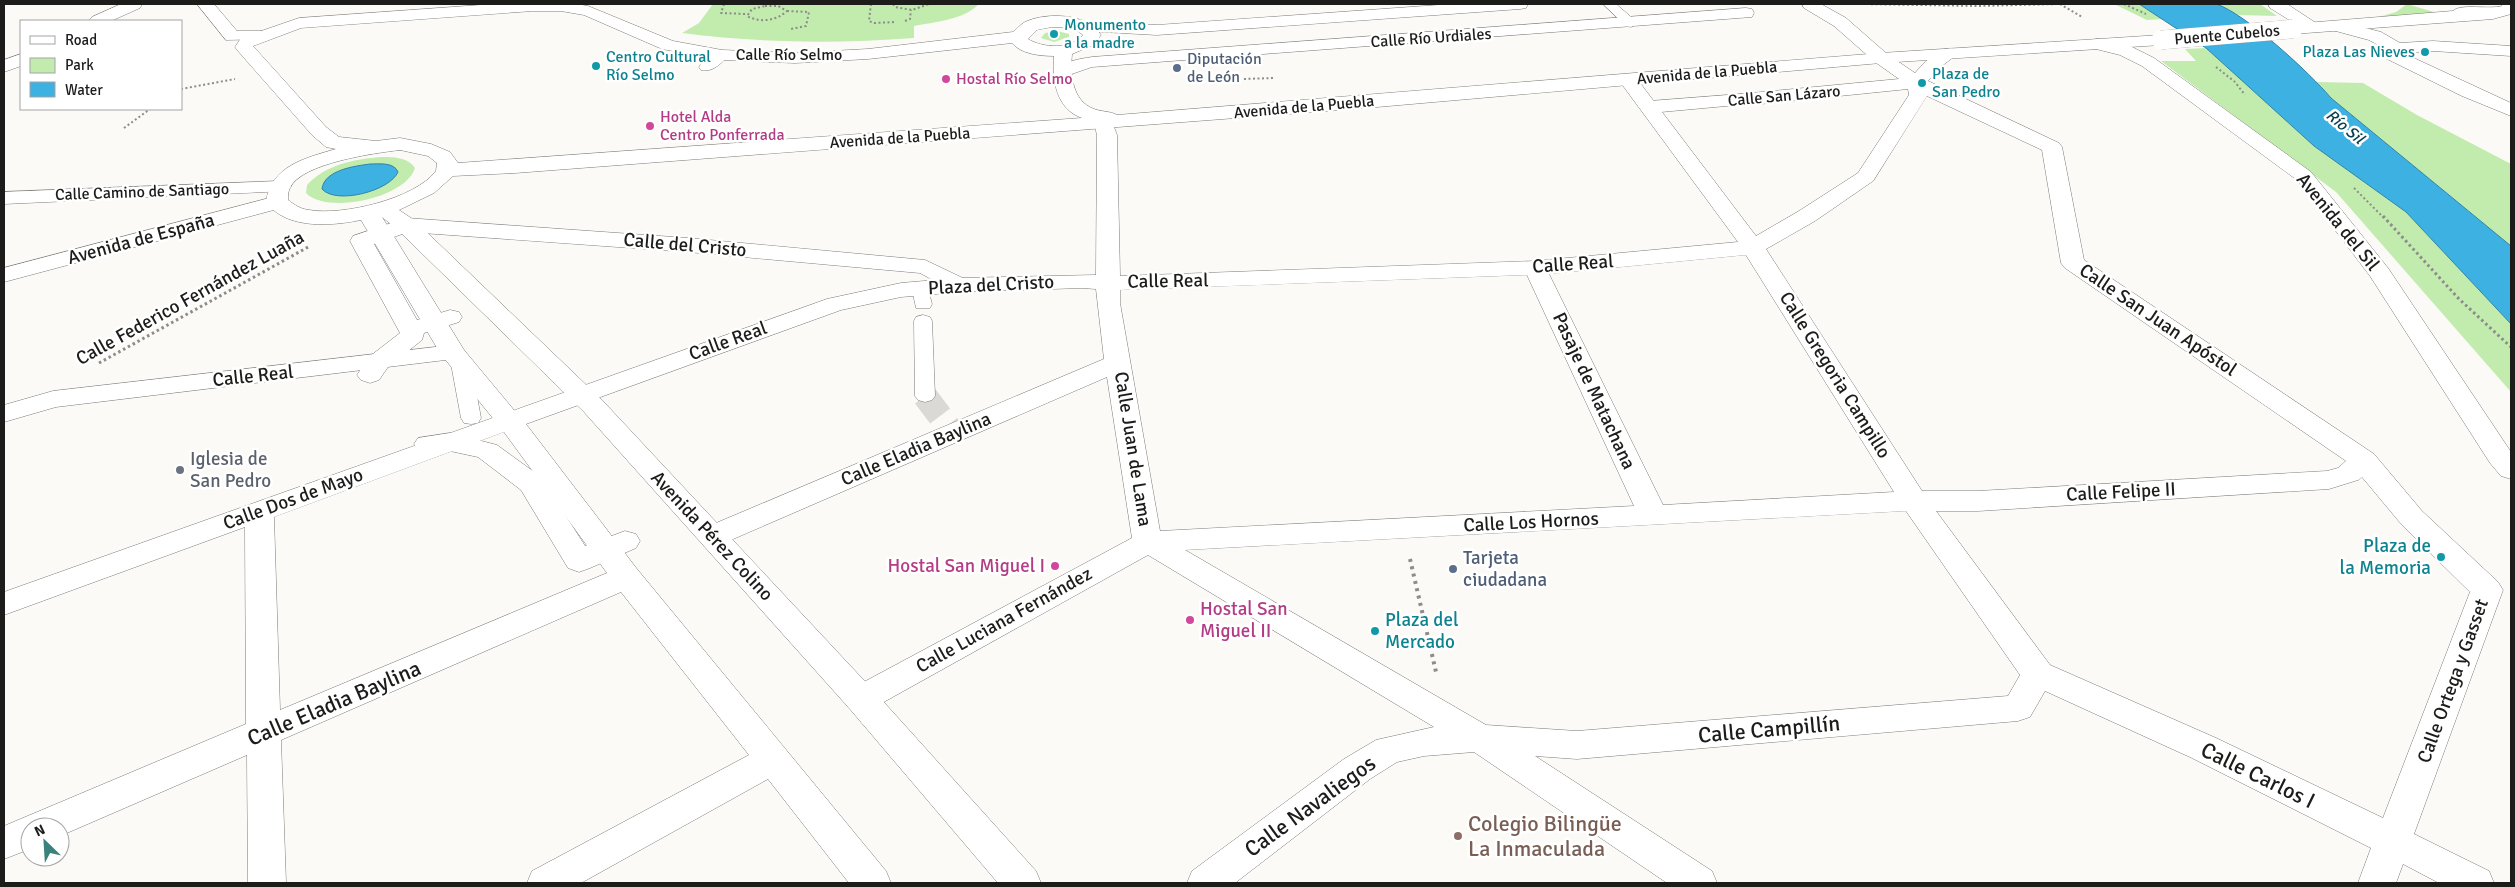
<svg xmlns="http://www.w3.org/2000/svg" width="2515" height="887" viewBox="0 0 2515 887" font-family="Signika,sans-serif">
<style>
.green{fill:#c1ecad}
.water{fill:#3cb1e2;stroke:#3284a6}
.lines{fill:none;stroke-linecap:round;stroke-linejoin:round}
.pedestrian-tunnel{stroke:#dad9d6;stroke-width:25;stroke-dasharray:25 12;stroke-linecap:butt}
.service-casing{stroke:#7c7a78;stroke-width:1}
.pedestrian-casing{stroke:#7c7a78;stroke-width:1}
.minor-casing{stroke:#7c7a78;stroke-width:1}
.tertiary-casing{stroke:#7c7a78;stroke-width:1}
.path-far2{stroke:#8d8c8a;stroke-width:2;stroke-dasharray:2 2.5;stroke-linecap:butt}
.path-far1{stroke:#8d8c8a;stroke-width:3;stroke-dasharray:2.5 3;stroke-linecap:butt}
.path{stroke:#8d8c8a;stroke-width:4;stroke-dasharray:3 4.5;stroke-linecap:butt}
.service{fill:#fff;fill-rule:evenodd}
.pedestrian{fill:#fff;fill-rule:evenodd}
.minor{fill:#fff;fill-rule:evenodd}
.tertiary{fill:#fff;fill-rule:evenodd}
.tertiary-bridge-casing{stroke:#7c7a78;stroke-width:19;stroke-linecap:butt}
.tertiary-bridge{stroke:#fff;stroke-width:19}
.culture-dot{fill:#0f9aa8;stroke:#fff;stroke-width:2}
.service-dot{fill:#5c6f8a;stroke:#fff;stroke-width:2}
.hotel-dot{fill:#d1479c;stroke:#fff;stroke-width:2}
.worship-dot{fill:#6b7280;stroke:#fff;stroke-width:2}
.education-dot{fill:#8d6e63;stroke:#fff;stroke-width:2}
.labels{text-anchor:middle;dominant-baseline:central;stroke-width:5;stroke-linejoin:round;paint-order:stroke}
.far-culture-label{font-size:16px;fill:#0d838f;stroke:#fff;text-anchor:start}
.far-street-label{font-size:16px;fill:#1c1c1b;stroke:#fff}
.far-service-label{font-size:16px;fill:#4e5e75;stroke:#fff;text-anchor:start}
.far-hotel-label{font-size:16px;fill:#b23c85;stroke:#fff;text-anchor:start}
.far-water-label{font-size:16px;font-style:italic;fill:#073b4f;stroke:#fff}
.street-label{font-size:19px;fill:#1c1c1b;stroke:#fff}
.worship-label{font-size:19px;fill:#5b616d;stroke:#fff;text-anchor:start}
.culture-label{font-size:19px;fill:#0d838f;stroke:#fff;text-anchor:end}
.service-label{font-size:19px;fill:#4e5e75;stroke:#fff;text-anchor:start}
.hotel-label{font-size:19px;fill:#b23c85;stroke:#fff;text-anchor:end}
.near-street-label{font-size:22px;fill:#1c1c1b;stroke:#fff}
.near-education-label{font-size:22px;fill:#785e54;stroke:#fff;text-anchor:start}
</style>
<rect width="100%" height="100%" fill="#fcfaf7"/>
<!-- green -->
<path class="green" d="M713 4H979C963 20 935 22 914 26V38C836 44 759 43 682 33L699 23Z
M2114 4H2139L2163 19 2147 20Z
M2215 4H2260L2277 16 2239 15Z
M2407 4 2437 13 2375 18 2396 12Z
M1057 31 1069 34V37L1054 42 1041 38 1045 33Z
M2206 48 2314 146 2406 212 2511 324V392L2336 192 2161 61H2196L2185 49Z
M2317 82 2363 83 2417 115 2511 164V246L2331 98Z
M381 157C393 157 408 157 415 168 406 198 327 215 306 193L307 185C325 165 354 159 381 157Z"/>
<!-- water -->
<path class="water" d="M2139 4C2157 4 2201 0 2216 4 2245 13 2310 73 2331 98L2511 246V324L2406 212 2314 146 2206 48Z
M370 164C380 164 394 162 398 172 390 191 336 205 322 189 324 170 355 166 370 164Z"/>
<g class="lines">
<!-- pedestrian-tunnel -->
<path class="pedestrian-tunnel" d="M925 396 953 433"/>
<defs>
<path id="service" d="M1603 4H1616L1638 23 1631 27 1626 26Z
M722 51 729 55C722 63 712 73 701 70L699 67 701 64Z
M921 284 927 285 932 304 930 308H916L912 289 915 285Z
M923 315 930 317 932 321 935 396 932 400 925 402 918 400 915 396 914 321 916 317Z
M461 358 468 360 471 364 481 418 478 423 471 424 464 423 461 418 451 364 454 360Z"/>
<path id="pedestrian" d="M121 4H142L140 8 111 21H89L92 17Z
M2268 4H2287L2322 27 2319 31H2307L2270 8Z
M2338 21 2381 32 2400 43 2433 41 2511 46V56L2433 51 2403 53 2511 103V116L2462 96 2375 53 2372 49 2378 45 2369 40 2332 30 2329 26 2332 22Z
M21 54V66L4 72V60Z
M1741 94 1748 96 1750 100 1748 104 1650 113 1643 111 1640 107 1643 103 1650 101Z
M277 196 285 197 288 202 285 207 4 282V268Z
M406 218 688 238 925 260 967 280 971 285 967 290 959 292 951 290 920 273 688 252 408 232 374 244 417 320 450 310 459 312 462 317 459 322 424 333 422 340 388 367 379 380 370 383 361 380 357 375 369 357 400 333 350 241 353 236Z
M450 433 497 445 541 477 585 546 625 531 636 534 640 541 636 548 590 568 579 572 568 568 521 490 478 457 450 451 428 453 418 450 414 444 418 438Z"/>
<path id="minor" d="M197 4H214L237 31H268L271 35 268 39 226 40Z
M1453 4H1528L1526 8 1520 9 1157 35 1085 31 1079 30 1076 26 1079 22 1085 21 1157 25Z
M1802 4H1821L1846 18 1887 54 1915 73C1925 62 1939 45 1956 49L1959 53 1939 68 1928 81 2059 143 2062 147 2084 260 2374 454 2422 511 2498 582 2503 590 2414 834 2489 871 2494 883H2439L2403 864 2396 883H2358L2371 848 2192 758 2045 691 2030 717 2018 721 1577 759 1535 756 1712 871 1717 883H1667L1474 752 1424 756 1397 762 1370 779 1235 883H1187L1192 871 1344 759 1376 740 1434 727 1148 555 873 708 861 712 849 708 844 699 849 690 1132 538 1107 377 724 543 713 546 702 543 698 536 702 529 1104 359 1096 289 1082 288 959 292 901 297 841 310 526 424 637 569 886 871 891 883H849L768 779 581 883H527L532 871 749 755 621 592 281 740 286 883H248L247 755 60 836V827H30V849L4 859V826L246 724 245 527 4 615V592L827 299 901 283 959 278 1096 275 1097 135 1094 123 1097 119H1111L1117 135 1120 276 1535 261 1738 242 1618 79 1620 75H1634L1756 236 1799 211 1858 173 1909 95 1908 89 1741 106 1734 104 1732 100 1734 96 1741 94 1899 79 1875 62 1834 26 1804 8ZM1927 96 2042 150 2061 263 2065 268 2346 461 2338 468 2327 471 1978 491H1922L1766 249 1815 221 1873 181ZM1746 255 1894 492 1663 505 1549 274ZM1527 275 1634 506 1160 531 1120 303V290ZM504 432 607 573 280 710 274 517ZM2362 477 2402 525 2470 592 2383 818 2216 738 2050 665 1936 511H1978L2329 489 2358 480ZM1906 511 2020 675 2008 696 1577 731 1486 725 1185 550Z
M1746 8 1752 9 1754 13 1752 17 1092 67 1063 77 1057 76 1054 72C1062 61 1080 59 1092 57Z
M2098 39 2132 47 2154 58 2311 172 2388 268 2511 452V479L2501 476 2490 463 2370 276 2297 180 2142 66 2120 55 2092 48 2089 44 2092 40Z
M280 181 287 183 291 187 287 191 4 204V192Z
M453 345 462 348 466 353 462 358 56 407 4 422V405L53 391Z"/>
<path id="tertiary" d="M495 4H576L588 6 673 41 722 50 795 53 868 49 1013 32C1017 29 1021 24 1025 22 1046 12 1088 13 1101 35L1093 45 1072 54C1070 74 1072 101 1094 109 1102 112 1110 111 1117 115L1881 53 2161 35 2167 36 2170 40 2167 44 2161 45 1881 63 1354 109 515 173 453 176 434 193 399 210 414 220 602 400 873 690 1036 871 1041 883H998L849 708 584 412 398 230 382 217 464 350 523 421 520 427 510 429 500 427 440 353 361 220C332 226 286 230 266 202 271 166 305 158 336 149L326 147 312 135 238 51 235 47 241 38 299 18ZM533 11H561L584 15 662 49 722 60 795 63 868 59 1012 43C1021 54 1040 56 1054 56 1052 80 1056 109 1082 118L458 163 450 152 431 144 400 138 376 141 339 137 326 127 253 46 301 28ZM1052 27 1074 28 1083 35C1071 50 1042 48 1028 39L1037 30ZM400 150 428 156 437 163 436 171C415 199 342 216 309 210 300 209 295 205 288 200 288 197 288 191 290 188 301 163 375 153 400 150Z
M2502 4H2511V14L2493 19 2293 34 2287 33 2284 29 2287 25 2293 24 2453 11C2461 3 2489 10 2502 6Z"/>
</defs>
<!-- service casing -->
<use href="#service" class="service-casing"/>
<!-- pedestrian casing -->
<use href="#pedestrian" class="pedestrian-casing"/>
<!-- minor casing -->
<use href="#minor" class="minor-casing"/>
<!-- tertiary casing -->
<use href="#tertiary" class="tertiary-casing"/>
<!-- path-far2 -->
<path class="path-far2" d="M724 4 721 13 746 14
M871 4 869 21 874 23 896 22
M893 4 895 7 912 10 929 4
M1862 4 1978 6 2058 4
M2060 4 2082 17
M2124 4 2146 14
M765 6H778L787 11C776 21 760 23 747 16L752 9Z
M787 11 809 12 806 26 791 29
M905 21 910 19 911 10
M2216 67 2235 82 2245 95
M1244 79 1273 78
M181 89 235 79
M124 128 150 109
M2354 188 2384 218"/>
<!-- path-far1 -->
<path class="path-far1" d="M2383 216 2459 299 2511 347
M99 363 310 246"/>
<!-- path -->
<path class="path" d="M1410 559 1436 672"/>
<!-- service -->
<use href="#service" class="service"/>
<!-- pedestrian -->
<use href="#pedestrian" class="pedestrian"/>
<!-- minor -->
<use href="#minor" class="minor"/>
<!-- tertiary -->
<use href="#tertiary" class="tertiary"/>
<defs>
<path id="tertiary-bridge" d="M2161 40 2293 29"/>
</defs>
<!-- tertiary-bridge casing -->
<use href="#tertiary-bridge" class="tertiary-bridge-casing"/>
<!-- tertiary-bridge -->
<use href="#tertiary-bridge" class="tertiary-bridge"/>
</g>
<!-- markers -->
<g class="culture-dot">
<circle cx="1054" cy="34" r="5"/>
<circle cx="2425" cy="52" r="5"/>
<circle cx="596" cy="66" r="5"/>
<circle cx="1922" cy="83" r="5"/>
<circle cx="2441" cy="557" r="5"/>
<circle cx="1375" cy="631" r="5"/>
</g>
<g class="service-dot">
<circle cx="1177" cy="68" r="5"/>
<circle cx="1453" cy="569" r="5"/>
</g>
<g class="hotel-dot">
<circle cx="946" cy="79" r="5"/>
<circle cx="650" cy="126" r="5"/>
<circle cx="1055" cy="566" r="5"/>
<circle cx="1190" cy="620" r="5"/>
</g>
<circle class="worship-dot" cx="180" cy="470" r="5"/>
<circle class="education-dot" cx="1458" cy="836" r="5"/>
<g class="labels">
<!-- far-culture labels -->
<g class="far-culture-label">
<text x="1064" y="25">Monumento<tspan x="1064" dy="18">a la madre</tspan></text>
<text x="2415" y="52" text-anchor="end">Plaza Las Nieves</text>
<text x="606" y="57">Centro Cultural<tspan x="606" dy="18">Río Selmo</tspan></text>
<text x="1932" y="74">Plaza de<tspan x="1932" dy="18">San Pedro</tspan></text>
</g>
<!-- far-street labels -->
<g class="far-street-label">
<text transform="translate(2227 35) rotate(-5)">Puente Cubelos</text>
<text transform="translate(1431 38) rotate(-4)">Calle Río Urdiales</text>
<text x="789" y="55">Calle Río Selmo</text>
<text transform="translate(1707 73) rotate(-5)">Avenida de la Puebla</text>
<text transform="translate(1784 96) rotate(-5)">Calle San Lázaro</text>
<text transform="translate(1304 107) rotate(-5)">Avenida de la Puebla</text>
<text transform="translate(900 138) rotate(-4)">Avenida de la Puebla</text>
<text transform="translate(142 192) rotate(-2)">Calle Camino de Santiago</text>
</g>
<!-- far-service labels -->
<g class="far-service-label">
<text x="1187" y="59">Diputación<tspan x="1187" dy="18">de León</tspan></text>
</g>
<!-- far-hotel labels -->
<g class="far-hotel-label">
<text x="956" y="79">Hostal Río Selmo</text>
<text x="660" y="117">Hotel Alda<tspan x="660" dy="18">Centro Ponferrada</tspan></text>
</g>
<!-- far-water labels -->
<g class="far-water-label">
<text transform="translate(2345 127) rotate(40)">Río Sil</text>
</g>
<!-- street labels -->
<g class="street-label">
<text transform="translate(2338 222) rotate(51)">Avenida del Sil</text>
<text transform="translate(141 239) rotate(-15)">Avenida de España</text>
<text transform="translate(685 245) rotate(5)">Calle del Cristo</text>
<text transform="translate(1573 264) rotate(-4)">Calle Real</text>
<text transform="translate(1168 281) rotate(-1)">Calle Real</text>
<text transform="translate(991 285) rotate(-3)">Plaza del Cristo</text>
<text transform="translate(190 298) rotate(-29)">Calle Federico Fernández Luaña</text>
<text transform="translate(2158 320) rotate(34)">Calle San Juan Apóstol</text>
<text transform="translate(728 341) rotate(-20)">Calle Real</text>
<text transform="translate(1835 375) rotate(58)">Calle Gregoria Campillo</text>
<text transform="translate(253 376) rotate(-6)">Calle Real</text>
<text transform="translate(1594 391) rotate(65)">Pasaje de Matachana</text>
<text transform="translate(916 449) rotate(-23)">Calle Eladia Baylina</text>
<text transform="translate(1133 449) rotate(81)">Calle Juan de Lama</text>
<text transform="translate(2121 492) rotate(-3)">Calle Felipe II</text>
<text transform="translate(293 499) rotate(-20)">Calle Dos de Mayo</text>
<text transform="translate(1531 522) rotate(-3)">Calle Los Hornos</text>
<text transform="translate(712 536) rotate(47)">Avenida Pérez Colino</text>
<text transform="translate(1004 620) rotate(-29)">Calle Luciana Fernández</text>
<text transform="translate(2453 681) rotate(-70)">Calle Ortega y Gasset</text>
</g>
<!-- worship labels -->
<g class="worship-label">
<text x="190" y="459">Iglesia de<tspan x="190" dy="22">San Pedro</tspan></text>
</g>
<!-- culture labels -->
<g class="culture-label">
<text x="2431" y="546">Plaza de<tspan x="2431" dy="22">la Memoria</tspan></text>
<text x="1385" y="620" text-anchor="start">Plaza del<tspan x="1385" dy="22">Mercado</tspan></text>
</g>
<!-- service labels -->
<g class="service-label">
<text x="1463" y="558">Tarjeta<tspan x="1463" dy="22">ciudadana</tspan></text>
</g>
<!-- hotel labels -->
<g class="hotel-label">
<text x="1045" y="566">Hostal San Miguel I</text>
<text x="1200" y="609" text-anchor="start">Hostal San<tspan x="1200" dy="22">Miguel II</tspan></text>
</g>
<!-- near-street labels -->
<g class="near-street-label">
<text transform="translate(334 703) rotate(-23)">Calle Eladia Baylina</text>
<text transform="translate(1769 729) rotate(-5)">Calle Campillín</text>
<text transform="translate(2258 775) rotate(26)">Calle Carlos I</text>
<text transform="translate(1310 806) rotate(-36)">Calle Navaliegos</text>
</g>
<!-- near-education labels -->
<g class="near-education-label">
<text x="1468" y="823">Colegio Bilingüe<tspan x="1468" dy="25">La Inmaculada</tspan></text>
</g>
</g>
<!-- border -->
<rect width="2515" height="887" fill="none" stroke="#1c1c1b" stroke-width="10"/>
<!-- legend -->
<rect x="20" y="20" width="162" height="90" fill="#ffffff" stroke="#a4a4a4"/>
<rect x="30" y="36" width="25" height="8" fill="#ffffff" stroke="#a4a4a4"/>
<text x="65" y="45" font-size="15" fill="#1c1c1b">Road</text>
<rect x="30" y="58" width="25" height="15" fill="#c1ecad" stroke="#a4a4a4"/>
<text x="65" y="70" font-size="15" fill="#1c1c1b">Park</text>
<rect x="30" y="82" width="25" height="15" fill="#3cb1e2" stroke="#a4a4a4"/>
<text x="65" y="95" font-size="15" fill="#1c1c1b">Water</text>
<!-- north arrow -->
<g transform="translate(45 842) rotate(335)"><circle r="24" fill="#ffffff" stroke="#a4a4a4"/>
<path d="M0-4L9 19L0 12L-9 19Z" fill="#3c827c"/>
<text y="-8" font-size="14" font-weight="bold" text-anchor="middle" fill="#1c1c1b">N</text>
</g>
</svg>
